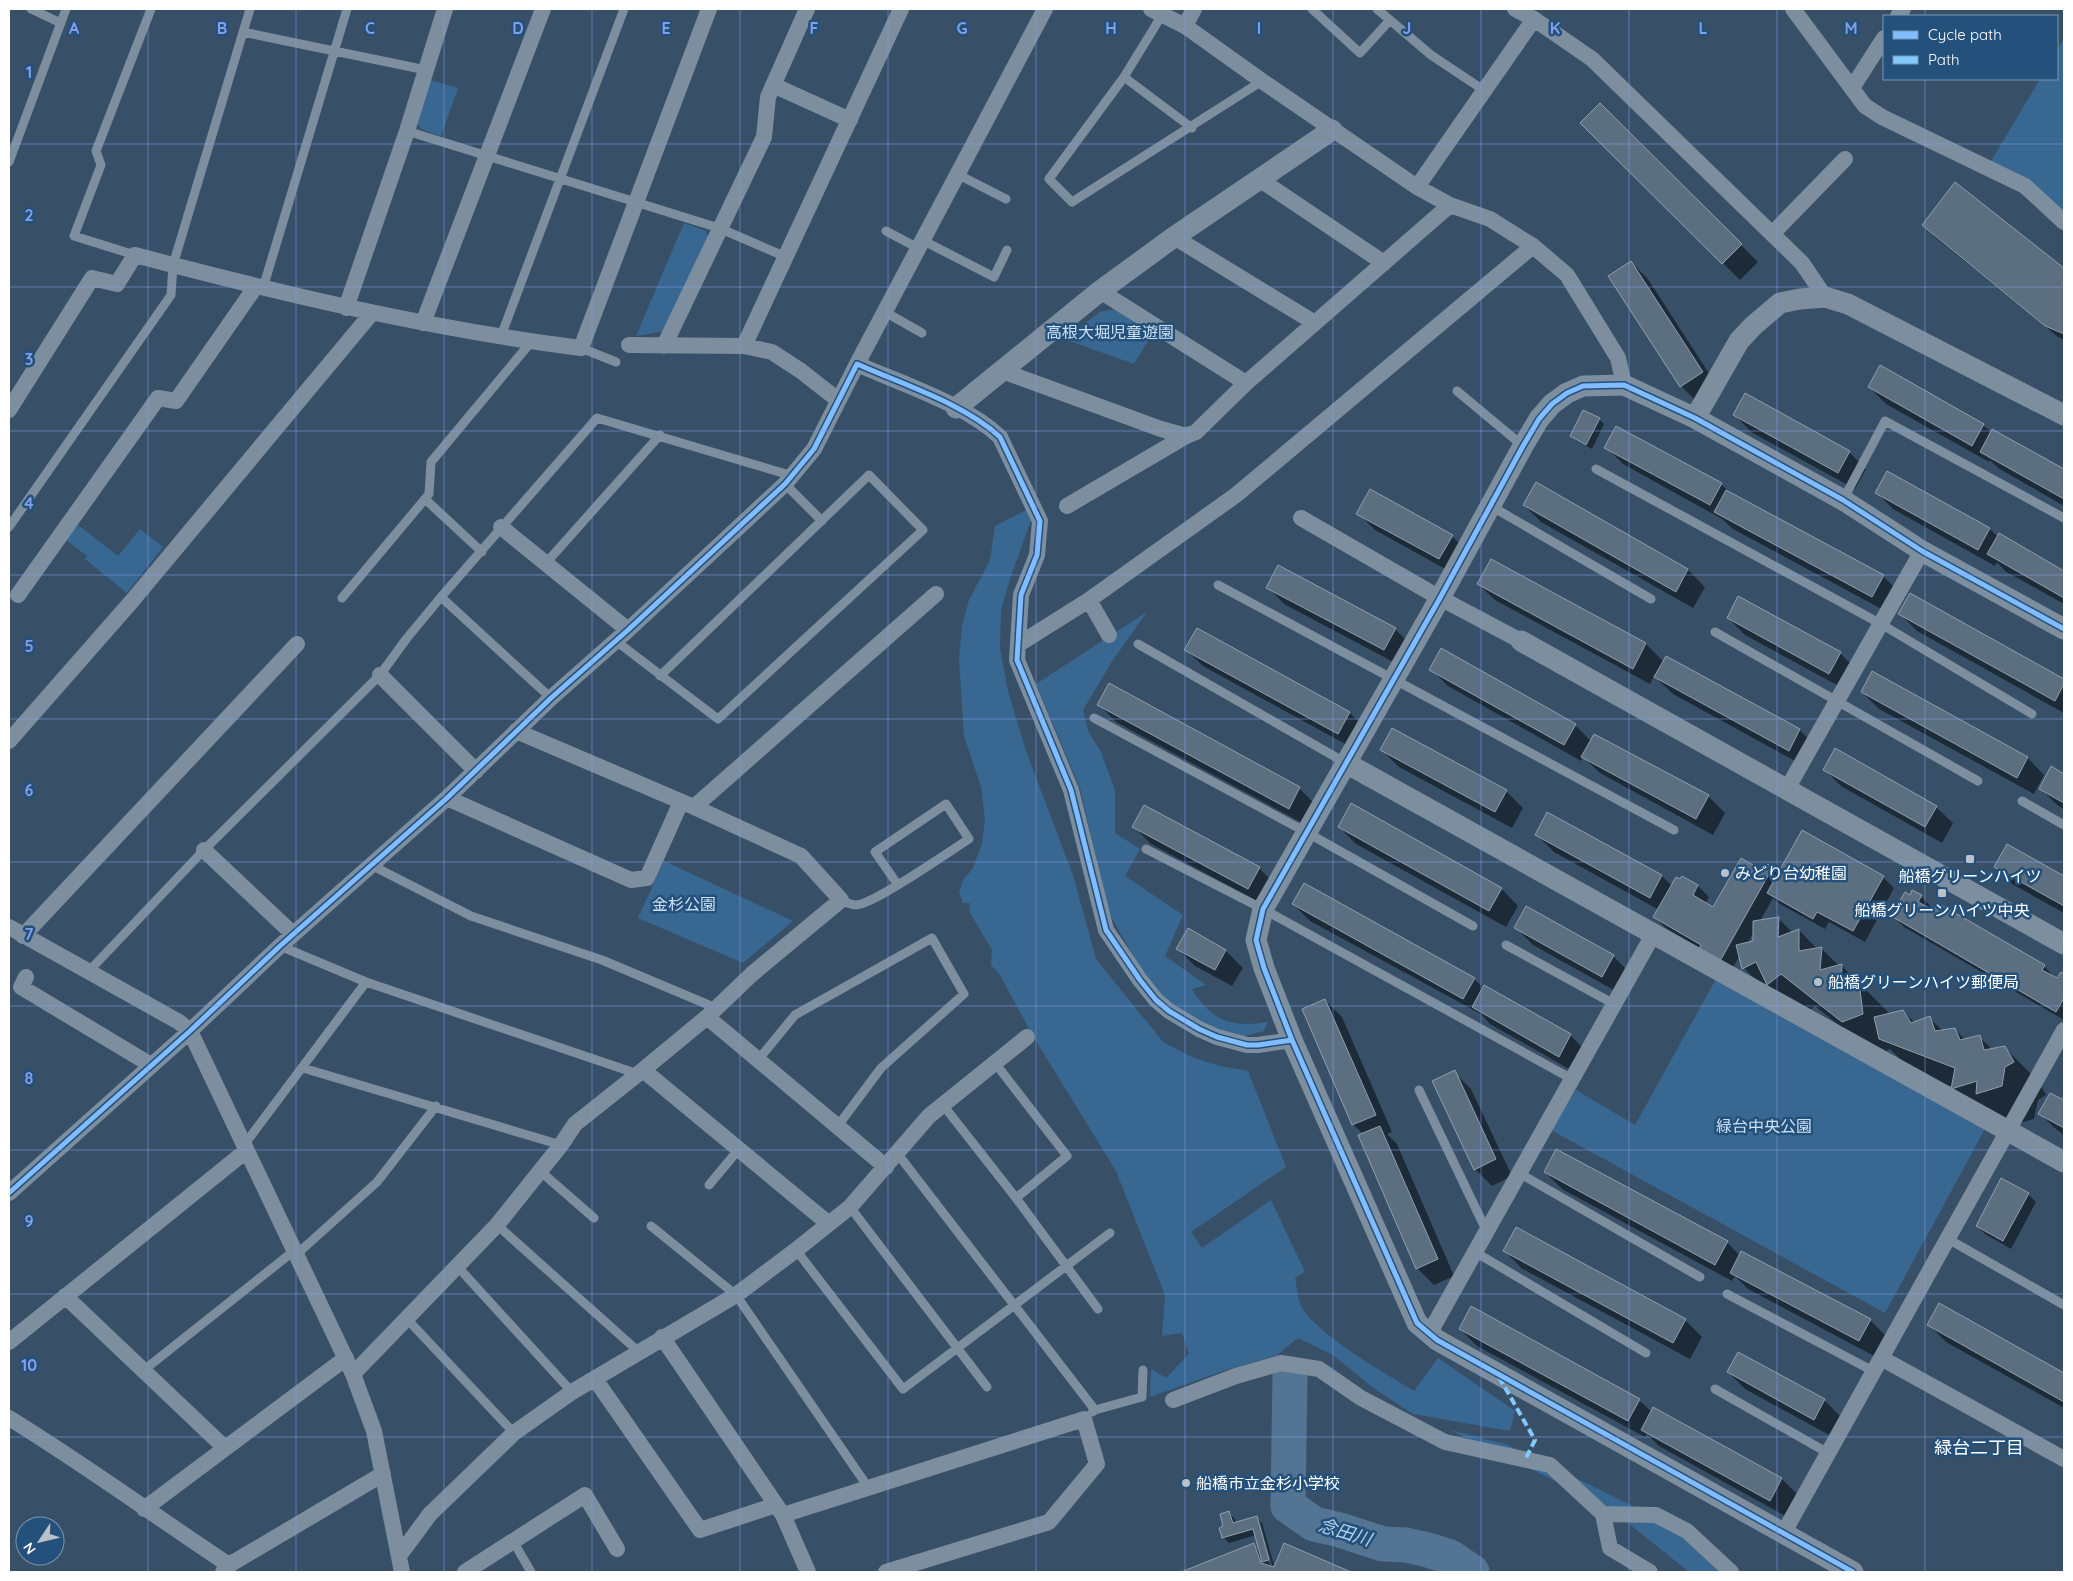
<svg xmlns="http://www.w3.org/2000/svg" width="2073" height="1581" viewBox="0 0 2073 1581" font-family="Quicksand,'Noto Sans JP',sans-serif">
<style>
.green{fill:#386792}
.shadow{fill:#0007;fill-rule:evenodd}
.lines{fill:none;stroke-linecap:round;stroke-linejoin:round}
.river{stroke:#547493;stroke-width:35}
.building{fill:#5c6f81;stroke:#909fad}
.service{stroke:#7d8e9e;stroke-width:9}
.minor{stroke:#7d8e9e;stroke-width:16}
.tertiary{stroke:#7d8e9e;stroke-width:21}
.quiet{stroke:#80caff;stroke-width:4;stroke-dasharray:8 4;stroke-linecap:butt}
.cycleway-casing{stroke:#24517b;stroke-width:8}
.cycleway{stroke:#80bcff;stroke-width:5}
.grid{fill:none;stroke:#839eea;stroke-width:1;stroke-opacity:0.55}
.poi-dot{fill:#b9c2ca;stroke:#24517b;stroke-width:2}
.labels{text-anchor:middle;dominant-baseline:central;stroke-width:5;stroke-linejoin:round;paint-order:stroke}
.park-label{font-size:16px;fill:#cbe0f4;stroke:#24517b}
.poi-label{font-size:16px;fill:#fff;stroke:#24517b;text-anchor:start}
.neighbourhood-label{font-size:18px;fill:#fff;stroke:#24517b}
.water-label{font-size:18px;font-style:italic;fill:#b3d2ed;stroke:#24517b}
.grid-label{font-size:16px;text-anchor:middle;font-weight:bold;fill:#839eea;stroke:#24517b;stroke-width:5;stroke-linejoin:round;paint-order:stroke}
</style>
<rect width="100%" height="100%" fill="#385067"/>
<!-- green -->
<path class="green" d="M2064 38V216L1991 161 2040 79H2057V50Z
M430 80 458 88 441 136 421 129 417 122Z
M684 223 706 231 709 240 664 331 636 336Z
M1115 309 1153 333 1134 364 1064 339 1100 312Z
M1028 509 1031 520 1008 585 1001 611 1000 649 1008 691 1026 751 1073 875 1096 959 1163 1042 1192 1057 1220 1066 1248 1071 1286 1167 1191 1232 1202 1248 1271 1200 1305 1272 1295 1278C1297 1287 1298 1301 1302 1308 1322 1338 1383 1372 1414 1391L1438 1358 1515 1411 1510 1431 1413 1414 1372 1387 1333 1355 1298 1338 1277 1355 1223 1371 1150 1397 1151 1369 1166 1378 1189 1354 1182 1333 1162 1336 1165 1295 1116 1171 1033 1036 1000 975 991 965 992 950 969 911 970 903H963L959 891 964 879 973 868 982 844 985 819 981 787 964 736 959 658 962 626 969 600 990 560 995 526Z
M78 525 118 556 140 529 163 547 127 593 85 559 87 556 66 540Z
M1147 612 1111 663 1083 710 1088 731 1101 752 1115 790V833L1140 849 1125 876 1183 915 1165 956 1206 985 1192 989C1211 1021 1232 1028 1268 1022L1264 1031 1244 1036 1201 1025 1158 996 1144 975 1109 913 1080 788 1036 684Z
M664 861 793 921 743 963 638 918Z
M1716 979 1986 1127 1885 1313 1551 1130 1576 1090 1635 1125Z
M1450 1430 1508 1445 1631 1505 1681 1535 1719 1572H1689L1607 1506Z"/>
<!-- shadow -->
<path class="shadow" d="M1600 105 1758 262 1740 280 1582 123Z
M1955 184 2064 269V340L2058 337 1935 237 1923 225Z
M1631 262 1648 279 1719 389 1698 403 1681 386Z
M1869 387 1983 425 1992 433 1993 431 2064 471V506L1998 468 1990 460 1989 462 1886 404Z
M1735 415 1849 452 1866 469 1855 489 1751 432Z
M1599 419 1604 424 1592 449 1577 441 1571 436Z
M1606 447 1721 484 1731 494 1883 576 1900 593 1889 613 1733 529 1722 519 1623 464Z
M1536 484 1688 570 1705 587 1693 608 1541 522 1524 505Z
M1877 493 1990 529 1998 537 2000 535 2064 572V604L2005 571 1997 562 1995 566 1893 509Z
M1358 513 1452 536 1469 553 1456 575 1375 530Z
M1491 560 1646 644 1664 662 1666 658 1800 730 1816 747 1806 767 1673 694 1654 676 1650 684 1495 600 1478 584Z
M1268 587 1395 629 1412 646 1401 666 1284 604Z
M1910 595 2064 680V713L1917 631 1900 614Z
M1728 618 1840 653 1857 670 1846 690 1745 635Z
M1197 629 1350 713 1366 730 1356 750 1203 666 1186 650Z
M1431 669 1575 725 1591 741 1708 796 1725 813 1713 835 1600 773 1583 757 1581 761 1448 686Z
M1873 673 2028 758 2044 775 2034 794 1879 709 1862 692Z
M1099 705 1299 788 1316 805 1306 825 1116 722Z
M1382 750 1506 791 1523 808 1512 828 1399 767Z
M2052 768 2064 775V809L2057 805 2040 788Z
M1824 769 1936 807 1953 823 1942 843 1841 786Z
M1351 805 1502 889 1518 906 1506 927 1356 844 1339 827Z
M1548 814 1662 876 1672 886H1698L1709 897 1705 904 1713 909 1763 873 1772 868 1779 875 1883 877 1894 888 1865 942 1829 922 1825 929 1780 904 1773 898 1760 921 1778 918 1793 933 1799 930 1817 949 1821 948 1839 966 1841 965 1890 1014 1903 1011 1915 1023 1929 1018 1943 1031 1955 1029 1965 1040 1979 1037 1993 1050 2005 1048 2038 1081 2046 1095 2038 1100 2034 1119 2010 1126 1952 1089 1953 1087 1913 1072 1890 1049 1876 1055 1815 1006 1801 1016 1776 1001 1744 968 1740 955 1731 971 1701 949 1666 928 1654 917 1659 910 1554 852 1537 835ZM1755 930 1754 942 1747 944Z
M1134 827 1259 868 1276 885 1265 905 1151 844Z
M2007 846 2064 877V913L2012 884 1996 867Z
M1910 896H1921L1932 908 1931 910 2044 966 2057 980 2061 973 2064 975V1020L1904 927 1893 916Z
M1293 904 1474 979 1484 988 1570 1035 1587 1052 1576 1073 1490 1024 1481 1014 1310 921Z
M1516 928 1613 956 1630 973 1619 993 1533 945Z
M1188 930 1226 951 1243 968 1232 986 1195 966 1178 949Z
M1325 1000 1342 1017 1392 1132 1387 1134 1397 1144 1454 1276 1434 1285 1417 1268 1363 1134 1353 1124 1303 1010Z
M1454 1072 1471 1089 1512 1176 1492 1186 1475 1169Z
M2050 1094 2064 1102V1135L2057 1130 2040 1114Z
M1545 1172 1727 1242 1740 1256 1870 1320 1887 1337 1876 1357 1748 1289 1735 1276 1732 1281 1562 1189Z
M2028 1194 2036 1202 2011 1249 1985 1234 1977 1226Z
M1505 1251 1685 1320 1702 1337 1690 1359 1521 1268Z
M1939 1305 2064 1375V1408L1946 1342 1929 1325Z
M1460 1329 1639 1400 1652 1412 1654 1408 1782 1479 1799 1496 1787 1517 1659 1446 1647 1434 1645 1437 1477 1346Z
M1739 1353 1824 1400 1841 1417 1831 1436 1745 1389 1728 1372Z
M1229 1513 1234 1518 1236 1523 1256 1518 1262 1523 1274 1565 1269 1566 1274 1568 1284 1545 1348 1572H1185L1253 1545 1260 1552 1256 1535 1229 1543 1223 1537ZM1257 1522H1260L1272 1565 1270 1566Z"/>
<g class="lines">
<!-- river -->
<path class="river" d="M1290 1374 1288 1506 1314 1524 1340 1530 1383 1544 1406 1545 1428 1550 1450 1557 1472 1572"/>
</g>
<!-- building -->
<path class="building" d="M1600 103 1742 244 1722 264 1580 123Z
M1955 182 2064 268V334L2045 326 1922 225Z
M1631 261 1703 372 1680 387 1608 276Z
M1880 365 1984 424 1972 446 1868 387Z
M1745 393 1850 451 1838 473 1733 415Z
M1583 410 1600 418 1586 445 1570 436Z
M1616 426 1722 483 1710 505 1604 448Z
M1992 429 2064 469V499L1980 452Z
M1887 471 1990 528 1978 550 1875 493Z
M1536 482 1688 569 1676 592 1523 505Z
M1370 489 1453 535 1439 559 1356 514Z
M1726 490 1884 575 1872 597 1714 512Z
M1999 533 2064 571V598L1987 554Z
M1491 559 1646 643 1633 669 1477 584Z
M1278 565 1396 628 1384 650 1266 588Z
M1910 593 2064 679V684L2055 701 1898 614Z
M1738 596 1841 652 1829 674 1727 618Z
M1197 628 1350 712 1338 734 1184 650Z
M1441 648 1576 724 1564 745 1429 670Z
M1666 656 1800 729 1789 751 1654 677Z
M1872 671 2028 757 2017 778 1861 692Z
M1109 683 1300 787 1289 809 1097 705Z
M1392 728 1507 790 1495 812 1380 750Z
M1594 734 1709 795 1696 819 1581 757Z
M1835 748 1937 806 1925 827 1823 770Z
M2051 766 2064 774V803L2039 789Z
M1351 803 1502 888 1489 911 1338 827Z
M1144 805 1260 867 1248 889 1132 827Z
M1547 812 1662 875 1650 898 1535 835Z
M1802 830 1884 876 1853 931 1817 912 1813 919 1767 893Z
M2007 844 2064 876V906L1994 867Z
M1741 858 1763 871 1767 864 1773 867 1720 961 1699 949 1701 945 1653 917 1676 877 1680 879 1682 876 1698 885 1693 895 1713 907Z
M1304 883 1475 978 1463 999 1292 904Z
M1912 890 1922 895 1918 902 1933 910 1938 903 2045 965 2042 970 2057 978 2061 972 2064 974V998L2056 1012 1891 916 1905 892 1910 895Z
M1526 906 1614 955 1602 977 1514 928Z
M1779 917 1778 937 1799 929V951L1822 947 1820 970 1842 964 1841 988 1859 982 1863 1014 1842 1022 1781 974 1767 985 1756 962 1742 969 1736 945 1753 941V921Z
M1188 928 1226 950 1215 970 1176 949Z
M1484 985 1571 1034 1559 1057 1472 1007Z
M1325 999 1376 1115 1352 1125 1302 1009Z
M1903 1010 1911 1023 1930 1016 1935 1031 1955 1028 1960 1040 1980 1035 1984 1050 2005 1046 2014 1062 2005 1067 2002 1086 1976 1094 1977 1081 1951 1089 1955 1068 1879 1039 1874 1017Z
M1455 1070 1496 1159 1474 1170 1432 1081Z
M2050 1093 2064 1100V1128L2038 1114Z
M1380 1126 1438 1259 1416 1269 1358 1135Z
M1556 1149 1728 1241 1715 1265 1544 1172Z
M2001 1178 2029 1193 2003 1241 1976 1226Z
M1516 1227 1686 1319 1673 1343 1503 1251Z
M1741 1251 1871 1319 1859 1341 1730 1273Z
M1939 1303 2064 1373V1402L1927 1325Z
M1471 1306 1640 1399 1628 1421 1459 1329Z
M1738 1352 1825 1399 1814 1420 1727 1372Z
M1653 1407 1782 1478 1770 1501 1641 1430Z
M1229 1511 1233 1523 1257 1516 1269 1560 1262 1562 1253 1529 1222 1538 1219 1528 1223 1526 1220 1514Z
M1254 1543 1261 1563 1274 1567 1284 1543 1351 1572H1269L1265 1571 1266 1572H1181Z"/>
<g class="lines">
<!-- service -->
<path class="service" d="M31 9 61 23
M1312 9 1360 53 1390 20
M1377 9 1431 55 1485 91
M1162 15 1124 77 1049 179 1072 202 1262 81
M243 32 426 70
M1124 77 1192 128
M407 131 719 228 786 257
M9 162 66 9
M957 174 1006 199
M886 231 918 248
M922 240 994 277 1007 250
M135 255 74 236 101 165 96 151 151 9
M263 288 347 9
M885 312 922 333
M501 336 624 9
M581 348 616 362
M1457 391 1523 446
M1596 469 1881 624 2032 714
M785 484 822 521
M425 499 482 552
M1843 500 1885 421 2064 518
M1491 506 1651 599
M9 527 171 295 173 265 250 9
M546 563 660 435
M1218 585 1674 830
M441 597 551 698
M342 598 425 499 429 494 431 462 531 342
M1715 632 1978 781
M616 641 718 719 923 530 869 475 660 676
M1138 644 1346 763
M1094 718 1306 832 1473 926
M2022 801 2064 825
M1146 849 1263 909 1572 1079
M371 865 471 916 602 960 716 1008
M841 900C846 902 851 905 856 905 873 905 950 851 969 839L946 804 875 852 898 885
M1506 945 1614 1004
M280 946 366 982 638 1074
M89 971 204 850 380 675 407 638 441 597 597 418 793 476
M758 1060 795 1015 932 938 964 994 881 1068 837 1127
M995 1063 1067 1156 1016 1198
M303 1068 561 1145
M1419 1090 1487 1232
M943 1105 1016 1198 1098 1309
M244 1145 366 982
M897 1153 1095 1410
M540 1171 594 1218
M1519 1173 1700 1277
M709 1185 739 1149
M850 1207 987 1387
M497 1225 639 1352
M651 1226 736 1295 868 1487
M1948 1239 2064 1305
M796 1250 903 1389 1110 1233
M1475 1252 1646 1353
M297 1254 377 1182 436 1106
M457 1266 572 1392
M1727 1294 1873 1371
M407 1319 514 1433
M144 1370 295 1250
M1715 1389 1828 1453
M1092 1412 1095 1410 1142 1397 1143 1370
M513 1541 531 1572"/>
<!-- minor -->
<path class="minor" d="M1151 9 1185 26 1262 81 1417 187 1450 205 1490 219 1533 246 1567 275 1618 358 1624 385
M1515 9 1534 19 1592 59 1802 263 1825 297
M1793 9 1865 106 1882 117 2025 186 2064 222
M1898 16 1903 9
M1185 26 1194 9
M773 85 850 120
M1852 88 1884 38
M1259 179 1384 263
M1417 187 1534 19
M1772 234 1845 159
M1174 237 1315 323
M1100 291 1246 383
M346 308 407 131 445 9
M423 323 543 9
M629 345 744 346 772 352 801 371 838 400
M664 346 764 137 768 97 807 9
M744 346 901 9
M857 364 1045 9
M1002 371 1161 429 1186 436 1196 432 1246 383 1450 205
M9 410 92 278 117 284 135 255C282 294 430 329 581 348L709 9
M1067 506 1186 436
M1301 518 1440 598 1521 641
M501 527 628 630
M18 595 158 398 176 401 256 286
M1089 600 1109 635
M1019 644 1089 600 1236 495 1533 246
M380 675 476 771
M9 741 132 601 372 313
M1787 789 1922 551
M447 798 631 880 647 878 681 802
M694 807 936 594
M204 850 293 934
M9 927 179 1022 190 1031 353 1374 374 1431 402 1572
M23 936 297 644
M26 977 21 987 151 1065
M707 1017 886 1167
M643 1070 829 1224
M9 1193 190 1031 280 946 447 798 551 698 628 630 785 484 814 449 857 364C902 384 965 404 1000 437L1040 521 1037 555 1021 595 1017 660 1071 790 1106 930 1140 980 1156 1000 1169 1011 1199 1029 1217 1037 1247 1045H1258L1292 1040
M65 1296 225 1448
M1429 1334 1654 933
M662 1337 783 1515 808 1572
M9 1342 246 1151
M1881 1358 2064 1459
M353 1374 497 1225 561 1145 575 1124 638 1074 707 1017 752 974 841 900 801 856 694 807 516 731
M595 1379 700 1530 776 1505
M1173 1400 1236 1376 1281 1363 1319 1369 1361 1398 1445 1442 1550 1465 1603 1514 1610 1548 1650 1572
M9 1418C84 1464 155 1516 229 1565
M144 1509 346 1358
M1603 1514 1656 1515 1687 1531 1731 1572
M783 1515 1084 1419 1097 1464 1049 1522 886 1572
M1783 1534 2064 1030
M399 1556 430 1514 514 1433 572 1392 736 1295 796 1250 850 1207 929 1116 1027 1037
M223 1572 229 1565 383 1474
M465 1572 585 1495 617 1549"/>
<!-- tertiary -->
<path class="tertiary" d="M956 408 1100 291 1174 237 1332 130
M1695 418 1739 341 1753 326 1780 303 1800 299 1825 297 1848 304 2064 415
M1521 641 2064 944
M1346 763 2064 1162
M1853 1572 1437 1340 1417 1323 1292 1040 1264 968 1256 940 1263 909 1440 598 1523 446 1539 419 1552 404 1567 393 1583 386 1624 385 1695 418 1843 500 1922 551 2064 629"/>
<!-- quiet -->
<path class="quiet" d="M1499 1377 1535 1440 1525 1460"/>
<defs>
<path id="cycleway" d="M9 1193 190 1031 280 946 447 798 551 698 628 630 785 484 814 449 857 364C902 384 965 404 1000 437L1040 521 1037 555 1021 595 1017 660 1071 790 1106 930 1140 980 1156 1000 1169 1011 1199 1029 1217 1037 1247 1045H1258L1292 1040
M1853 1572 1437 1340 1417 1323 1292 1040 1264 968 1256 940 1263 909 1440 598 1523 446 1539 419 1552 404 1567 393 1583 386 1624 385 1695 418 1843 500 1922 551 2064 629"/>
</defs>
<!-- cycleway casing -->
<use href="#cycleway" class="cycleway-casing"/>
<!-- cycleway -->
<use href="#cycleway" class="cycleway"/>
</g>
<!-- grid -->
<path class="grid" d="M148 9V1572M296 9V1572M444 9V1572M592 9V1572M740 9V1572M888 9V1572M1036 9V1572M1185 9V1572M1333 9V1572M1481 9V1572M1629 9V1572M1777 9V1572M1925 9V16M1925 79V1572M9 144H2064M9 287H2064M9 431H2064M9 575H2064M9 719H2064M9 862H2064M9 1006H2064M9 1150H2064M9 1294H2064M9 1437H2064"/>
<!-- markers -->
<g class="poi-dot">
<rect x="1965" y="854" width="10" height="10" rx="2.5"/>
<circle cx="1725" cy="873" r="5"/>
<rect x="1937" y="888" width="10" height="10" rx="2.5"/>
<circle cx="1818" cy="982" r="5"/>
<circle cx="1186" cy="1483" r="5"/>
</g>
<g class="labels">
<!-- park labels -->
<g class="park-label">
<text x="1110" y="332">高根大堀児童遊園</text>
<text x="684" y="904">金杉公園</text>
<text x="1764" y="1126">緑台中央公園</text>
</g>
<!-- poi labels -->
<g class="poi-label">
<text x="1735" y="873">みどり台幼稚園</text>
<text x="1970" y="876" text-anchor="middle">船橋グリーンハイツ</text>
<text x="1942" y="910" text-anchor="middle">船橋グリーンハイツ中央</text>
<text x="1828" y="982">船橋グリーンハイツ郵便局</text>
<text x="1196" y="1483">船橋市立金杉小学校</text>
</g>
<!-- neighbourhood labels -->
<g class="neighbourhood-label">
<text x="1979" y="1447">緑台二丁目</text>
</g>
<!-- water labels -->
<g class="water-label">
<text transform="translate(1345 1532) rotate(17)">念田川</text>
</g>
</g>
<g class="grid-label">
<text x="74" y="34">A</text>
<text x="222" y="34">B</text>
<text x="370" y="34">C</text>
<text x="518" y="34">D</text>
<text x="666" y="34">E</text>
<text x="814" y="34">F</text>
<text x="962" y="34">G</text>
<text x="1111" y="34">H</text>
<text x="1259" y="34">I</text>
<text x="1407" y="34">J</text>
<text x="1555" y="34">K</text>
<text x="1703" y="34">L</text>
<text x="1851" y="34">M</text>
<text x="29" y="78">1</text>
<text x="29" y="221">2</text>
<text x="29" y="365">3</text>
<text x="29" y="509">4</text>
<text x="29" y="652">5</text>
<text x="29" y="796">6</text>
<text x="29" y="940">7</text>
<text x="29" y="1084">8</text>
<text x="29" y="1227">9</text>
<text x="29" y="1371">10</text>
</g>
<!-- border -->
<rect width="2073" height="1581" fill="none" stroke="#ffffff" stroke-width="20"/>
<!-- legend -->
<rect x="1883" y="15" width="175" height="65" fill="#24517b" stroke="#7c97b0"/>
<rect x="1893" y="31" width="25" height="8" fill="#80bcff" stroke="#7c97b0"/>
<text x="1928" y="40" font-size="15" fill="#ffffff">Cycle path</text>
<rect x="1893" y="56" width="25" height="8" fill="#80caff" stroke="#7c97b0"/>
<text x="1928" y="65" font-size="15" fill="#ffffff">Path</text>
<!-- north arrow -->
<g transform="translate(40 1541) rotate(235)"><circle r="24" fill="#24517b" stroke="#7c97b0"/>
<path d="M0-4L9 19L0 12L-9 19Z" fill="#b9c2ca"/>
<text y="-8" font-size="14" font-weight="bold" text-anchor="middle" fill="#ffffff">N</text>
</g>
</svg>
